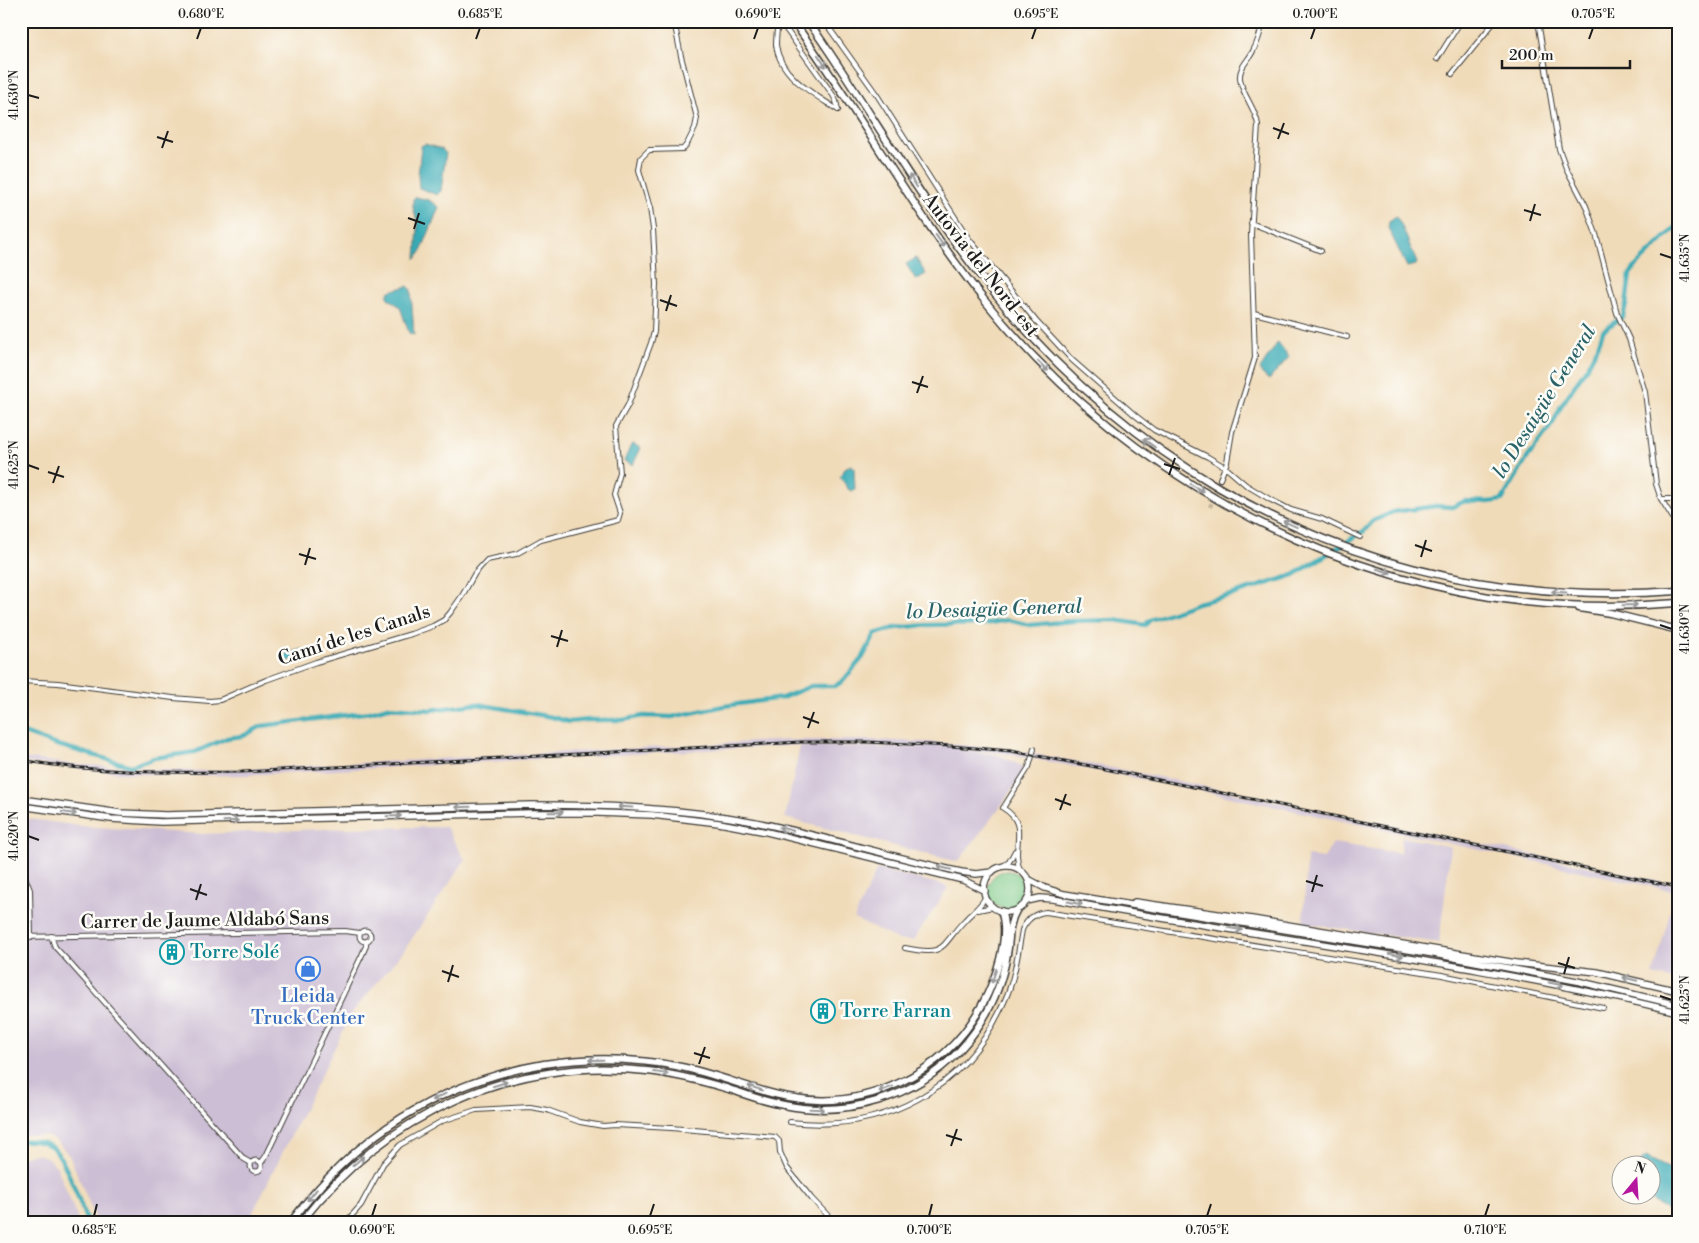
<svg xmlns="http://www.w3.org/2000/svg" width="1699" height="1243" viewBox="0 0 1699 1243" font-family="'Libre Bodoni',serif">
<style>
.industrial{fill:#ccbed4}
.green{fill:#7fcb8a;stroke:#4e7453}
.water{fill:#39aab5;stroke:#2a6368}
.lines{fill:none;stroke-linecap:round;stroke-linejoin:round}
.canal{stroke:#39aab5;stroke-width:4.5}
.minor-tunnel{stroke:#c6b59a;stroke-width:4;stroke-dasharray:4 2;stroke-linecap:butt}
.minor-casing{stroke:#3c3934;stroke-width:6}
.trunk-casing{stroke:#3c3934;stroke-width:8}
.motorway-casing{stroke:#3c3934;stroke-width:9}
.minor{stroke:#fff;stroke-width:4}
.trunk{stroke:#fff;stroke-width:5.5}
.motorway{stroke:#fff;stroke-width:6}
.rail-casing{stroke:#1c1c1c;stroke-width:3}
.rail{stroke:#fdfcf7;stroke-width:1;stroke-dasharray:4;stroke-linecap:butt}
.oneway{stroke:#999}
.ticks{fill:none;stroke:#1c1c1c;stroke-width:2}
.labels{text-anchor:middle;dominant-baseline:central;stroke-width:5;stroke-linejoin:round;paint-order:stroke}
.street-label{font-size:19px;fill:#1c1c1c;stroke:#fdfcf7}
.culture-label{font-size:19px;fill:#0d838f;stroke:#fdfcf7;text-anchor:start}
.shop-label{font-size:19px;fill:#366cbe;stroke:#fdfcf7}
.water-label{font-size:20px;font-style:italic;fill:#2a6368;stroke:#fdfcf7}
.neatline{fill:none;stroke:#1c1c1c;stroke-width:2}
.ticks-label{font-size:12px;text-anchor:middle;fill:#1c1c1c}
</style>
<rect width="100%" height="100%" fill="#fdfcf7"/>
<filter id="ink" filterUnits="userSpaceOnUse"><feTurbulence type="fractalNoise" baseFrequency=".02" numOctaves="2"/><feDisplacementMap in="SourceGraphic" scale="10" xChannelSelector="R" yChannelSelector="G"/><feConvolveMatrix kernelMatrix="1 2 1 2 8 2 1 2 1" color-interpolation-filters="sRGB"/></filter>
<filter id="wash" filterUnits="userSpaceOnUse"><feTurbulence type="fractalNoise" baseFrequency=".0096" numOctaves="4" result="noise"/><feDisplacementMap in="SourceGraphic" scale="20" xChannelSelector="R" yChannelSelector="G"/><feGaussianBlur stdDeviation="1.12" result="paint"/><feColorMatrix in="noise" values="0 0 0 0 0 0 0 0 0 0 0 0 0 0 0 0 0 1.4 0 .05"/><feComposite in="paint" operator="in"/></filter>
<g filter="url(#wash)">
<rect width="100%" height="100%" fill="#f0dbb9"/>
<!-- industrial -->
<path class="industrial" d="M788 740H868L930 742 1011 750 1135 772 1678 885V892L1183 787 1002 753 958 750 998 755 1026 768 1003 803 958 862 785 818 800 746 927 748 894 746 801 745 246 775 173 776 122 773 21 762V758L71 764 165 770 214 771Z
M21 818 80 826 203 834 346 828 446 827 465 860 405 949 352 1013 248 1222H97L70 1157 63 1148 54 1139 46 1136 21 1135Z
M1402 837 1451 847 1439 943 1303 923 1307 856 1324 858 1333 843 1400 853Z
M877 869 944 885 948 888 913 941 899 940 854 919Z
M1675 894 1678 895V981L1653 975Z
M37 1154 48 1158 57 1167 79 1222H21V1158L28 1155Z"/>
<!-- green -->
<path class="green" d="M988 890a19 19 0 1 1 38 0a19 19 0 1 1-38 0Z"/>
<!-- water -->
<path class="water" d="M425 144 442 149 446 153 441 191 437 195 419 188 418 175 421 146Z
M416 197 429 200 439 207 421 252 416 259 418 224 413 208V199Z
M1396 216 1402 226 1417 263 1416 265 1407 267 1405 263 1388 228 1389 221Z
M916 258 926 274 916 280 906 264Z
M408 286 411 290 414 335 409 333 400 307 388 298V293L390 291Z
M1278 342 1289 357 1269 380 1262 374 1260 369Z
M633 444 641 448 633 465 624 461 631 445Z
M852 465 854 468 855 489 852 491 848 489 840 476 846 467Z
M303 649 305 651 306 655 289 661 285 660 284 657 286 654Z
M1646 1157 1678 1173V1218L1645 1196H1652V1166L1637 1165Z"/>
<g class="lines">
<!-- canal -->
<path class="canal" d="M21 732 54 744 131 766 154 758 195 752 227 738 243 736 262 726 370 712 388 707 430 710 477 704 552 717 569 722 588 720H623L643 716 672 717 724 706 782 698 811 686H835L843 681 863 657 875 634 895 628 926 625 985 624 1008 620 1030 625 1072 621 1115 620 1145 625 1150 620 1197 603 1231 595 1294 575 1364 531 1373 521 1393 512 1436 506 1452 507 1465 501 1489 502 1502 500 1528 457 1553 423 1561 406 1587 367 1598 346 1603 331 1623 316 1626 305 1630 274 1636 266 1678 225
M21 1141C31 1140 43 1141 52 1147 65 1157 81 1205 87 1222"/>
</g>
</g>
<g filter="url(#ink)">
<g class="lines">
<!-- minor-tunnel -->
<path class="minor-tunnel" d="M1210 507 1220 479"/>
<defs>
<path id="minor" d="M740 21H746
M778 21C777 29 776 37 776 45 780 77 814 94 838 110
M780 21 833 95 836 101 838 110
M824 21 877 95 969 239 1036 321 1072 360 1136 416 1154 430 1208 457 1225 467 1246 485 1271 500 1291 510 1322 519 1360 537
M1538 21 1559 149 1566 168 1586 206 1596 234 1617 313 1629 339 1645 392 1656 484 1661 499 1678 526
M1437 59 1461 21
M1452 74 1495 21
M1251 223 1321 251
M1254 313 1347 337
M1220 479 1227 462 1232 432 1255 358 1251 234 1258 125C1256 108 1241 94 1240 78 1239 67 1249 60 1253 51 1258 42 1261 31 1263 21
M1661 499H1678
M21 681 58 683 173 698 210 701 220 700 266 680 316 662 411 634 433 626 444 620 450 613 462 596 475 573 487 560 516 554 541 540 618 520 620 513 614 495 620 473 616 426 628 405 651 343 654 332 656 284 653 229 650 208 639 170 641 158 649 150 683 149 687 144 695 128 697 118 681 56 674 21
M1000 868 1009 862 1015 851
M1020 870C1010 845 1031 825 1003 808L1029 767 1034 749
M25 877 30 890 31 937
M978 910 993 907
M359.5 936a5.5 5.5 0 1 1 11 0a5.5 5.5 0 1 1-11 0Z
M51 936 55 947 67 960 244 1159 251 1163
M21 937 345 931 360 933
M905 948C947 957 940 946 965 920 973 911 980 908 986 896
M790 1122C885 1133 967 1089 1005 1000 1015 978 1018 953 1022 930 1027 919 1034 913 1046 912L1442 975 1603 1008
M250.5 1166a5.5 5.5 0 1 1 11 0a5.5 5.5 0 1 1-11 0Z
M261 1163 266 1156 362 955 366 946V941
M346 1222 361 1205 383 1164 400 1145 442 1121 476 1110 530 1107 547 1110 580 1122 603 1126 615 1125 671 1128 775 1137 779 1141 780 1152 787 1168 812 1199 834 1222"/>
<path id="trunk" d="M21 799 120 813 166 815 532 805C607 805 681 808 755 822 824 836 892 857 961 872L976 874 992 872
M21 806 111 819 161 822 530 813H598L652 815 719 823 767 832 963 880 985 891
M984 889a23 23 0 1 1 46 0a23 23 0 1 1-46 0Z
M1028 879 1045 888 1064 894 1434 954 1577 981 1678 1005
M1027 901 1040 898 1053 899C1261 938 1472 961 1678 1012
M1135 902 1252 919 1516 963 1597 972 1678 991"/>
<path id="motorway" d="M793 21C860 113 914 213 985 301 1118 467 1314 577 1525 602 1575 607 1627 607 1678 603
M808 21C869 107 920 201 986 283 1117 449 1301 561 1511 587 1567 594 1622 595 1678 591
M1579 608 1610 613 1678 630
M291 1222C354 1137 439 1082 544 1064 589 1057 636 1058 681 1067 717 1074 751 1090 788 1097 865 1112 945 1074 982 1005 995 981 1011 937 1001 911
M301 1222C384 1116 511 1055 647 1071 675 1074 702 1081 729 1089 747 1095 765 1102 784 1105 847 1118 914 1098 959 1051 984 1024 1001 990 1007 954 1010 939 1008 924 1016 911"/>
</defs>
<!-- minor casing -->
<use href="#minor" class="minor-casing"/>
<!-- trunk casing -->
<use href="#trunk" class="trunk-casing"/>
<!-- motorway casing -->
<use href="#motorway" class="motorway-casing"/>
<!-- minor -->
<use href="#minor" class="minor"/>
<!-- trunk -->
<use href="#trunk" class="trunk"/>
<!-- motorway -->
<use href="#motorway" class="motorway"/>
<defs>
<path id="rail" d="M21 760C94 773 168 773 242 772L801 742H867L951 746 1011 751 1091 766 1678 887"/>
</defs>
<!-- rail casing -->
<use href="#rail" class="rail-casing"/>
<!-- rail -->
<use href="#rail" class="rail"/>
</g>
<!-- one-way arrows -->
<defs><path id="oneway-shaft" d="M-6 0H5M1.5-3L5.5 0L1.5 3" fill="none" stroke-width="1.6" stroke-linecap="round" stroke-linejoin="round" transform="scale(1.25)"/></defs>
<g class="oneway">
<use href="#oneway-shaft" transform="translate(822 61) rotate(56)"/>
<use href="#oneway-shaft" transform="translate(913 181) rotate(-123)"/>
<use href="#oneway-shaft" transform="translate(940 241) rotate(55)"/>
<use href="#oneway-shaft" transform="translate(1043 366) rotate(45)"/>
<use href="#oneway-shaft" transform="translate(1149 443) rotate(-144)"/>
<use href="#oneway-shaft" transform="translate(1197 488) rotate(31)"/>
<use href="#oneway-shaft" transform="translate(1290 524) rotate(-156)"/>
<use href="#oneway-shaft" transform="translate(1384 571) rotate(17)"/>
<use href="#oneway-shaft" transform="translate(1559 592) rotate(-176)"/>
<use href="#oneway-shaft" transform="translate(1630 605) rotate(-1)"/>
<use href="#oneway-shaft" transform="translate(463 807) rotate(178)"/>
<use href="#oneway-shaft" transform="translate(625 807) rotate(-177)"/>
<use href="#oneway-shaft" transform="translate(556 812) rotate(-1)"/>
<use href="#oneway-shaft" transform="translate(69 813) rotate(8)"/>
<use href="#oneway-shaft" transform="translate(394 816) rotate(-1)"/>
<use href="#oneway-shaft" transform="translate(231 821) rotate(-2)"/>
<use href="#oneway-shaft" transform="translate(786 829) rotate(-167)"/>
<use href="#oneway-shaft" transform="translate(944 868) rotate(-166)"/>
<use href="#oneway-shaft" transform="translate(1075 903) rotate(11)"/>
<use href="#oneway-shaft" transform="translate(1235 929) rotate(9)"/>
<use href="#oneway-shaft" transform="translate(1396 955) rotate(9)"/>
<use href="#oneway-shaft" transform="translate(994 976) rotate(108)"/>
<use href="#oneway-shaft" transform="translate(1630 979) rotate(-166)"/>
<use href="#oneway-shaft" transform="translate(1556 984) rotate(12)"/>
<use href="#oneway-shaft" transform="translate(596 1060) rotate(179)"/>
<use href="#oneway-shaft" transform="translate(661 1073) rotate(8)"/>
<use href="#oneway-shaft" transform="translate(500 1084) rotate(-17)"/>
<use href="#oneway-shaft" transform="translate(755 1088) rotate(-162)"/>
<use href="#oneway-shaft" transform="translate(886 1089) rotate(160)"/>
<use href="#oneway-shaft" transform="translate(439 1097) rotate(154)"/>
<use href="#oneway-shaft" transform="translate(817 1109) rotate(2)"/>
<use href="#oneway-shaft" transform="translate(358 1161) rotate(-41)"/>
<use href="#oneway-shaft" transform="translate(312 1195) rotate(130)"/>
</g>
</g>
<!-- ticks -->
<path class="ticks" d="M197 39 201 28M476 39 480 28M754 39 758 28M1032 39 1036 28M1311 39 1315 28M1589 39 1593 28M28 95 39 98M1273 128 1289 134M157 137 173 142M1278 139 1284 123M162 148 168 131M1524 210 1541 215M408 218 425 224M1530 221 1535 204M414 229 419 213M1660 254 1672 258M660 300 677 306M666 311 671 295M912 382 928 387M917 393 923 376M1164 464 1180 469M28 465 39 469M48 472 64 477M1169 475 1175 458M53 483 59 466M1415 545 1432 551M299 554 316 559M1421 557 1426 540M305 565 310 548M1660 625 1672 629M551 636 568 641M557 647 562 630M803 717 819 723M808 728 814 712M1055 799 1071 805M1060 810 1066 794M28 836 39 840M1306 881 1323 886M190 889 207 895M1312 892 1317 875M196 900 201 884M1558 963 1575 968M442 971 459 977M1564 974 1569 957M448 982 453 965M1660 996 1672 1000M694 1053 710 1058M699 1064 705 1047M946 1135 962 1140M951 1146 957 1129M94 1216 97 1204M372 1216 376 1204M650 1216 654 1204M929 1216 932 1204M1207 1216 1211 1204M1485 1216 1489 1204"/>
<!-- icons -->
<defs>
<symbol id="building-ring" viewBox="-11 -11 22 22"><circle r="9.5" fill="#fdfcf7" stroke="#0f9aa8" stroke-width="1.5"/><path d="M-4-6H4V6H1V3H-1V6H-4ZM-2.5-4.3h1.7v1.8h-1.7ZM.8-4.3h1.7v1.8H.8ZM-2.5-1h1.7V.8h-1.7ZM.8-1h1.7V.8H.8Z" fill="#0f9aa8"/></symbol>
<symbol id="shop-ring" viewBox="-11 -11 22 22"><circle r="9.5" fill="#fdfcf7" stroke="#3f7fe0" stroke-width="1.5"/><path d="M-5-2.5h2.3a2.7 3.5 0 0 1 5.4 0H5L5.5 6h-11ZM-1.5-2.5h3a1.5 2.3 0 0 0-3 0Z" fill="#3f7fe0"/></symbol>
</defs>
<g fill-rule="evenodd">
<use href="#building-ring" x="158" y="938" width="28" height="28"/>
<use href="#shop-ring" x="294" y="955" width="28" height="28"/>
<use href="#building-ring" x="809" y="997" width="28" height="28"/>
</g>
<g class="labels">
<!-- street labels -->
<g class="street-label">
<text transform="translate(981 265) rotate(52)">Autovia del Nord-est</text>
<text transform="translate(354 635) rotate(-18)">Camí de les Canals</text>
<text transform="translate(205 920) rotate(-1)">Carrer de Jaume Aldabó Sans</text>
</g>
<!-- culture labels -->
<g class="culture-label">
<text x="190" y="952">Torre Solé</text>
<text x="840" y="1011">Torre Farran</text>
</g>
<!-- shop labels -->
<g class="shop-label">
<text x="308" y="996">Lleida<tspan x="308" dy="22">Truck Center</tspan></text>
</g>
<!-- water labels -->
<g class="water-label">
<text transform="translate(1545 402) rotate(-58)">lo Desaigüe General</text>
<text transform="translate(994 610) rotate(-2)">lo Desaigüe General</text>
</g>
</g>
<!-- margin -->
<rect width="1699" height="1243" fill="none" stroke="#fdfcf7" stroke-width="55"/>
<!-- north arrow -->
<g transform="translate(1636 1180) rotate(18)"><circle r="24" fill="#fdfcf7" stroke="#a3a29f"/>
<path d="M0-4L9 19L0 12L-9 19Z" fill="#b5179e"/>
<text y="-8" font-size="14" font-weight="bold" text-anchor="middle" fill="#1c1c1c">N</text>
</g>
<!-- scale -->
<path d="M1502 60v8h128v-8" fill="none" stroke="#1c1c1c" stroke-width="2.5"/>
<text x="1509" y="60" font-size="15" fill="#1c1c1c" stroke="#fdfcf7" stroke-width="4" paint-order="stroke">200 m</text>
<rect x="28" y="28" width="1644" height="1188" class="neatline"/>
<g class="ticks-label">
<text x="201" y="18">0.680°E</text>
<text x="480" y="18">0.685°E</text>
<text x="758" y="18">0.690°E</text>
<text x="1036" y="18">0.695°E</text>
<text x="1315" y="18">0.700°E</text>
<text x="1593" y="18">0.705°E</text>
<text transform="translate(14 95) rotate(-90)" y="4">41.630°N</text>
<text transform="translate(1685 258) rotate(-90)" y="4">41.635°N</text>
<text transform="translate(14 465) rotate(-90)" y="4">41.625°N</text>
<text transform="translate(1685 629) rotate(-90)" y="4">41.630°N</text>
<text transform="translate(14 836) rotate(-90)" y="4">41.620°N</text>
<text transform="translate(1685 1000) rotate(-90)" y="4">41.625°N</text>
<text x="94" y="1234">0.685°E</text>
<text x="372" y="1234">0.690°E</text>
<text x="650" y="1234">0.695°E</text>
<text x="929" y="1234">0.700°E</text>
<text x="1207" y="1234">0.705°E</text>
<text x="1485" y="1234">0.710°E</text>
</g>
</svg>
